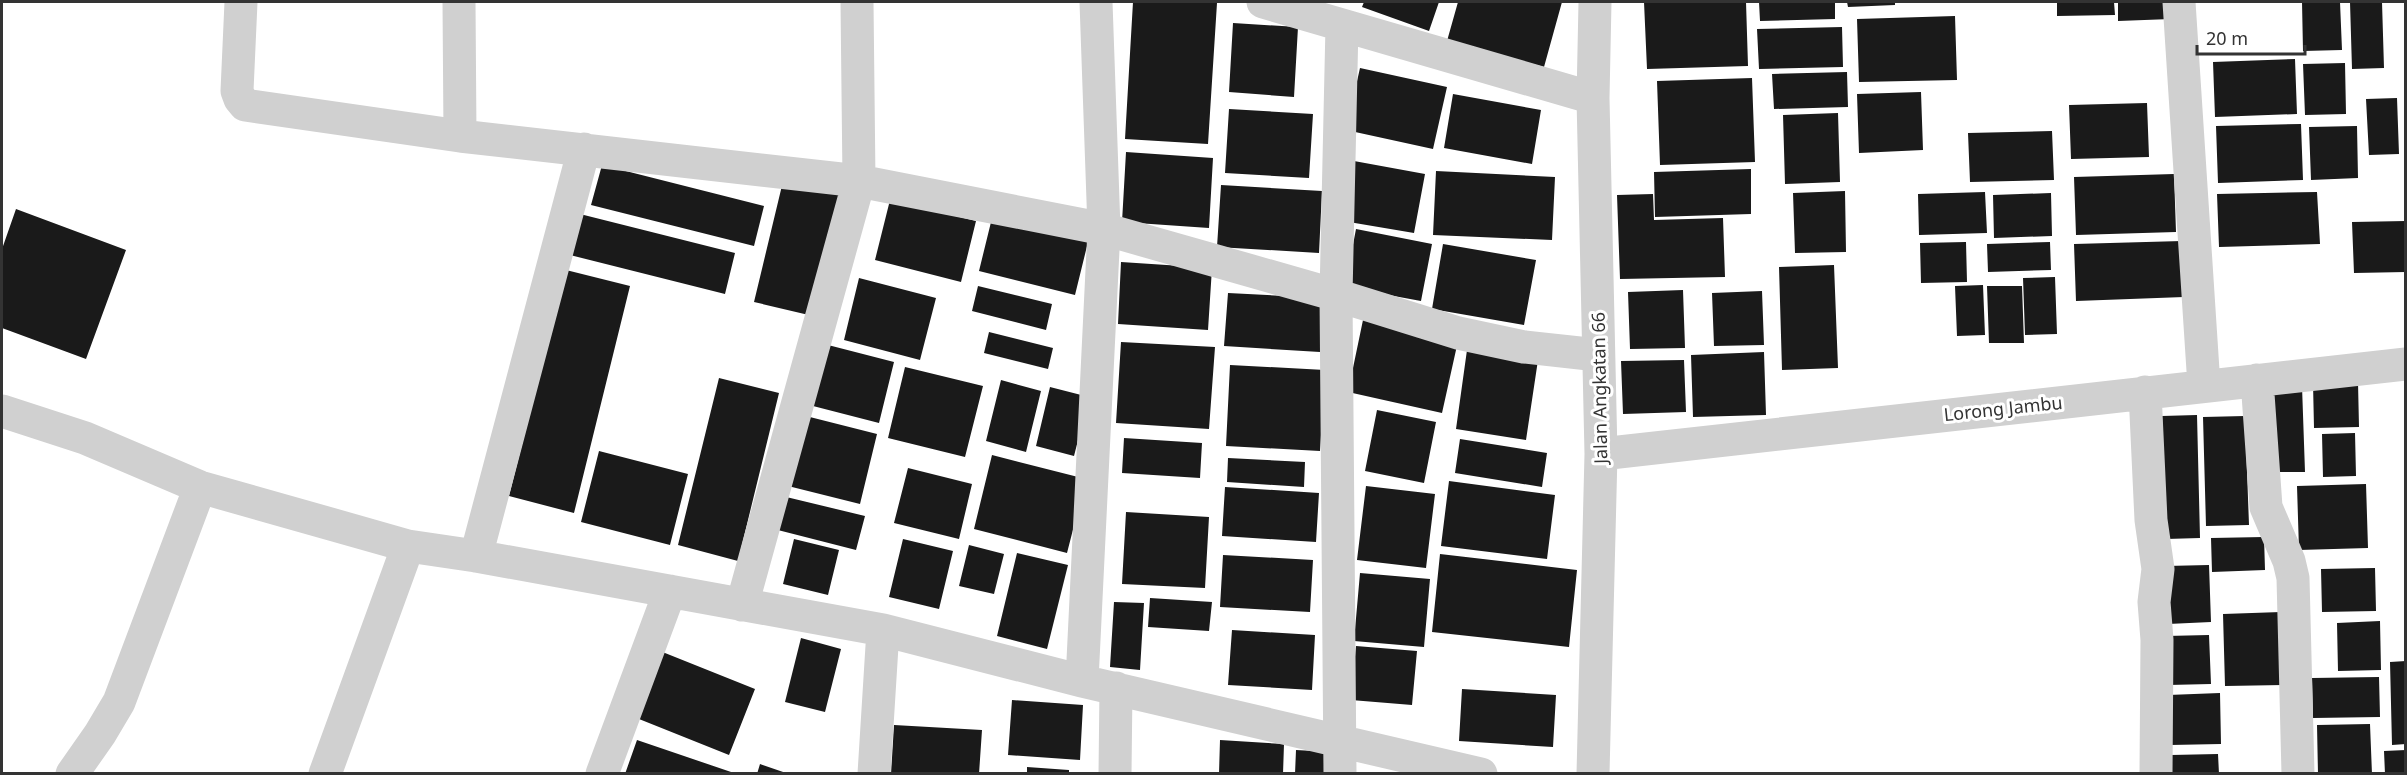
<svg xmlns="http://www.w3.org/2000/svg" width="2407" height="775" viewBox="0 0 2407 775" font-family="'Noto Sans',sans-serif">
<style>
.building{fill:#1a1a1a}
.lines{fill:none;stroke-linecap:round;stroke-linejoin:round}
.minor{stroke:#d0d0d0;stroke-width:33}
.labels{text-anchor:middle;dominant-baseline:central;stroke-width:6;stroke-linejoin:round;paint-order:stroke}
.street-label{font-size:18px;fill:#333;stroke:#fff}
</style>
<rect width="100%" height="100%" fill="#fff"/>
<!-- building -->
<path class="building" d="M1133 2 1217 3 1208 144 1125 139Z
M1364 2H1439L1429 31 1362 7Z
M1458 2H1562L1544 67 1447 41Z
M1644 2H1746L1748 66 1647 69Z
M1759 2H1835V19L1760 21Z
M1847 2H1895V5L1848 7Z
M2057 2H2114L2115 15 2057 16Z
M2118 2H2170L2171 19 2118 21Z
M2302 2H2340L2342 50 2303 51Z
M2350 2H2382L2384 68 2352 69Z
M1955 16 1957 80 1859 82 1857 19Z
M1233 23 1298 27 1294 97 1229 92Z
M1842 27 1843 67 1759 69 1757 29Z
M2295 59 2297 114 2215 117 2213 62Z
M2345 63 2346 114 2305 115 2303 64Z
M1360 68 1447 87 1433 149 1346 130Z
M1847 72 1848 107 1774 109 1772 74Z
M1752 78 1755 162 1660 165 1657 81Z
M1921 92 1923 150 1859 153 1857 94Z
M1453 94 1541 110 1532 164 1444 148Z
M2397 98 2399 154 2369 155 2366 99Z
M2147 103 2149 157 2071 159 2069 105Z
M1229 109 1313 114 1309 178 1225 173Z
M1838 113 1840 182 1785 184 1783 115Z
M2301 124 2303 180 2218 183 2216 126Z
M2357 126 2358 178 2311 180 2309 127Z
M2052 131 2054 180 1970 182 1968 133Z
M1126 152 1213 158 1209 228 1122 222Z
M1354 161 1425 174 1414 233 1343 221Z
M602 165 764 206 754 246 591 205Z
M1751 169V214L1655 217 1654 172Z
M1436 171 1555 177 1552 240 1433 235Z
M785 173 844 188 813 316 754 302Z
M2174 174 2176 232 2076 235 2074 177Z
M1221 185 1322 191 1319 253 1217 247Z
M1845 191 1846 252 1795 253 1793 193Z
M1985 192 1987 233 1919 235 1918 194Z
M2317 192 2320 244 2219 247 2217 194Z
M2051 193 2052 236 1994 238 1993 195Z
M1653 194 1654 220 1723 218 1725 277 1620 279 1617 195Z
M890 200 976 221 961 282 875 260Z
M16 209 126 250 86 359 2 328V249Z
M576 213 735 253 725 294 566 254Z
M992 218 1088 242 1075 295 979 271Z
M2406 221V272L2354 273 2352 222Z
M1356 229 1432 244 1421 301 1345 287Z
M2182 241 2184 297 2076 301 2074 244Z
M1966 242 1967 282 1921 283 1920 243Z
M2050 242 2051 270 1988 272 1987 244Z
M1443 244 1536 260 1524 325 1432 309Z
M1121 262 1212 268 1208 330 1118 324Z
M1834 265 1838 368 1782 370 1779 267Z
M566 270 630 286 574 513 509 496Z
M2055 277 2057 334 2025 335 2023 278Z
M859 278 936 298 920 360 844 340Z
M1983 285 1985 335 1957 336 1955 286Z
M978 286 1052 304 1046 330 972 311Z
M1987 286H2022L2024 343H1989Z
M1683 290 1685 348 1630 349 1628 292Z
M1762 291 1764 345 1714 346 1712 293Z
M1228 293 1324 298 1320 352 1224 346Z
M1363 320 1458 341 1442 413 1348 392Z
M989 332 1053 348 1048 369 984 353Z
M1121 342 1215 347 1209 429 1116 423Z
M828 345 894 362 879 423 813 406Z
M1467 350 1538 360 1526 440 1456 429Z
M1764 352 1766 415 1693 417 1691 355Z
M1684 360 1686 412 1623 414 1621 361Z
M1230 365 1325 370 1320 451 1226 446Z
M905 367 983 386 965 457 888 438Z
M719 378 779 393 738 561 678 545Z
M1001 380 1041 391 1026 452 986 441Z
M2358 382 2359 427 2314 428 2313 383Z
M2302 386 2305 472H2268L2266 387Z
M1050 387 1089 397 1074 456 1036 446Z
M1377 410 1436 422 1424 483 1365 471Z
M798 414 877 434 860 504 780 484Z
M2197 415 2200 538 2166 539 2162 416Z
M2245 416 2249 525 2206 526 2203 417Z
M2355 433 2356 476 2323 477 2322 434Z
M1124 438 1202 443 1200 478 1122 473Z
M1460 439 1547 453 1542 487 1455 473Z
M599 451 688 474 670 545 581 522Z
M992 455 1086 479 1067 553 974 529Z
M1228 458 1305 462 1304 487 1227 482Z
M908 468 972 484 959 539 894 523Z
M1449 481 1555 495 1547 559 1441 546Z
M2366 484 2368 548 2299 550 2297 486Z
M1366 486 1435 494 1426 568 1357 560Z
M1225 487 1319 493 1316 542 1222 536Z
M778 495 865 516 856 550 770 528Z
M1126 512 1209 517 1205 588 1122 584Z
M2264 537 2265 570 2212 572 2211 538Z
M794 539 839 550 828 595 783 584Z
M903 539 953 551 939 609 889 597Z
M969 545 1004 554 994 594 959 586Z
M1017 553 1068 565 1047 649 997 636Z
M1440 554 1577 570 1569 647 1432 632Z
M1223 555 1313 560 1310 612 1220 607Z
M2209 565 2211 622 2168 624 2166 566Z
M2375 568 2376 611 2322 612 2321 569Z
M1360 573 1430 579 1424 647 1354 641Z
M1150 598 1212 602 1209 631 1148 627Z
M1114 602 1144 603 1140 670 1110 667Z
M2281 612 2283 685 2225 686 2223 614Z
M2380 621 2381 670 2338 671 2337 623Z
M1232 630 1315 635 1312 690 1228 685Z
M2209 635 2211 684 2168 685 2166 636Z
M801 638 841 649 825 712 785 702Z
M1356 646 1417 651 1412 705 1351 700Z
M660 651 755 689 729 755 634 717Z
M2406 661V744L2392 745 2390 662Z
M2379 677 2380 717 2313 718 2312 678Z
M1462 689 1556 695 1553 747 1459 741Z
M2220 693 2221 744 2170 745 2168 695Z
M1012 700 1083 705 1080 760 1008 755Z
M2370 724 2372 774H2318L2317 725Z
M894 725 982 730 979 774H891Z
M637 740 734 773V774H625Z
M1220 740 1284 744 1283 774H1219Z
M1296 750 1332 752 1331 774H1295Z
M2406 750V774H2385L2384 751Z
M2218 754 2219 774H2171V755Z
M760 764 786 773V774H757Z
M1027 767 1069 770V774H1027Z"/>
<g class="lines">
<!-- minor -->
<path class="minor" d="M241 2 237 91 240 99 245 105 460 136 859 181 1104 229 1336 295 1458 333 1524 347 1598 355
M459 2 460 136
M1263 2 1593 98
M2179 2 2204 386
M2257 380 2266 507 2289 561 2293 578 2298 774
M2145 392 2151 520 2158 569 2154 602 2157 640 2156 774
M2 411 85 438 200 487 408 546 476 556 883 630 1082 681 1481 774
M1601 454 2406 364
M476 556 584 149
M742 605 859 181 857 2
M1082 681 1104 229 1096 2
M72 774 100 734 119 702 200 487
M325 774 408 546
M602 774 670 591
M874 774 883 630
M1115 774 1116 688
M1340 774 1336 295 1342 25
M1593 774 1601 454 1593 98 1595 2"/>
</g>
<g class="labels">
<!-- street labels -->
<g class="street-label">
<text transform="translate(1599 388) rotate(-91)">Jalan Angkatan 66</text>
<text transform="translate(2003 408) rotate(-6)">Lorong Jambu</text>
</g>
</g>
<!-- border -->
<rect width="2407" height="775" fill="none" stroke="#333333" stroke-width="6"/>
<!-- scale -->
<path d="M2197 45v9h108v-9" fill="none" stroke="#333333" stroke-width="3"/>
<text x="2206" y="45" font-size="18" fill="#333333" stroke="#ffffff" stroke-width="4.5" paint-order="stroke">20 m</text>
</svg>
